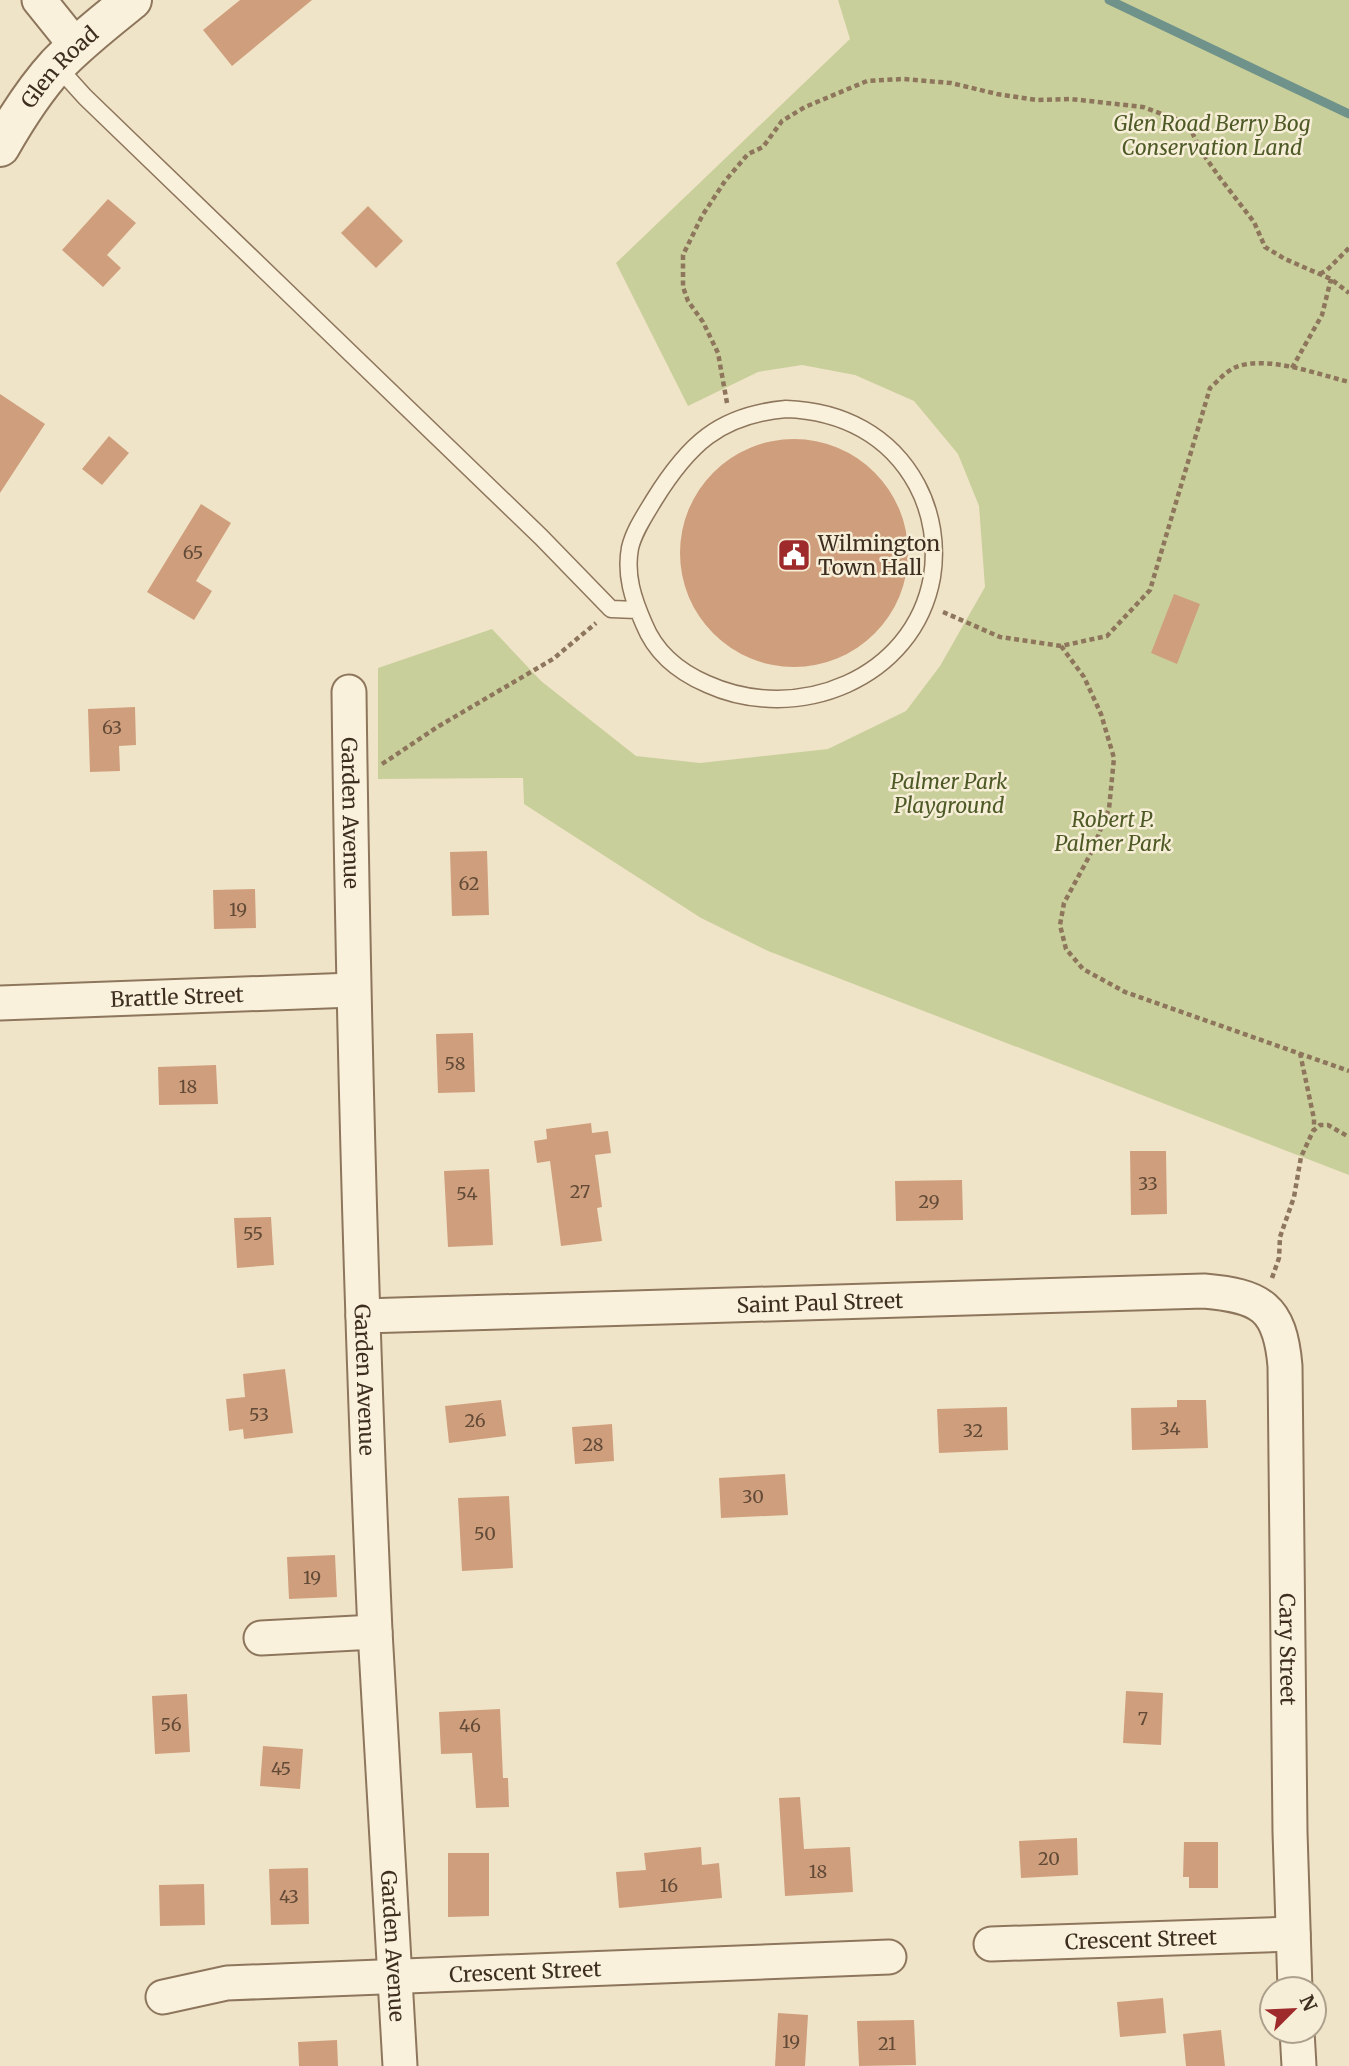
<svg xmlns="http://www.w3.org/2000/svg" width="1349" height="2066" viewBox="0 0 1349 2066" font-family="Merriweather,serif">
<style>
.green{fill:#c9cf9b}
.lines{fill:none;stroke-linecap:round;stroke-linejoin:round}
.stream{stroke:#6f938a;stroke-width:9}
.building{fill:#cf9f7d}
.service-casing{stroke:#8d765c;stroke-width:19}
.minor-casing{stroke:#8d765c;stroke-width:37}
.tertiary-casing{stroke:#8d765c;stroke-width:42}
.path{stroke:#8d765c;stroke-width:4.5;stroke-dasharray:5 3.5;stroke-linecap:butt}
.service{stroke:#faf1dc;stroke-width:16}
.minor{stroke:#faf1dc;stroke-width:33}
.tertiary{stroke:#faf1dc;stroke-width:38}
.labels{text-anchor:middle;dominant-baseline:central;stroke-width:5;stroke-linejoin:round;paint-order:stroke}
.number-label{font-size:18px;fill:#624a37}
.street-label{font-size:21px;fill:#3d2e20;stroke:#f7eed8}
.park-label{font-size:21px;font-style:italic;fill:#4d5a26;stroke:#f7eed8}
.poi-label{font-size:21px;fill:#3d2e20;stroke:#f7eed8;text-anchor:start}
</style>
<rect width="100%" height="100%" fill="#f0e4c8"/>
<!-- green -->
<path class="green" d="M838 0H1349V1175L768 951 701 918 524 804 523 778 378 779V668L492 629 541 681 636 756 700 763 828 749 906 711 940 666 985 587 979 506 958 454 914 401 855 375 802 365 758 372 688 406 616 263 850 39Z"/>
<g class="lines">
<!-- stream -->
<path class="stream" d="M1109 0 1349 114"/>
</g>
<!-- building -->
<path class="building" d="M240 0H312L232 66 203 30Z
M108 199 136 223 107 255 121 268 103 287 62 250Z
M368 206 403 241 376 268 341 233Z
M0 394 45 424 0 493Z
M109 436 129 453 102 485 82 469Z
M680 553a114 114 0 1 1 228 0a114 114 0 1 1-228 0Z
M201 504 231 523 196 581 212 591 194 620 147 592Z
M1174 594 1200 604 1177 664 1151 653Z
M135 707 136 745 119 746 120 771 90 772 88 709Z
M487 851 489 915 452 916 450 852Z
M255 889 256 928 214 929 213 890Z
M473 1033 475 1092 438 1093 436 1034Z
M216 1065 218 1104 159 1105 158 1067Z
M591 1123 592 1133 608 1131 611 1153 595 1155 602 1207 597 1208 602 1241 561 1246 550 1161 537 1163 534 1141 547 1139 546 1129Z
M1130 1151H1166L1167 1214 1131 1215Z
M489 1169 493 1245 448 1247 444 1171Z
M962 1180 963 1220 896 1221 895 1181Z
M271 1217 274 1265 237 1268 234 1218Z
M285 1369 293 1433 244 1439 243 1429 229 1431 226 1399 245 1397 243 1374Z
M501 1400 506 1436 449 1443 445 1406Z
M1177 1400H1206L1208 1448 1132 1450 1131 1408 1177 1407Z
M1007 1407 1008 1450 939 1453 937 1409Z
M612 1424 614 1461 575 1464 572 1427Z
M785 1474 788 1515 721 1518 719 1478Z
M509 1496 513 1568 462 1571 458 1498Z
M335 1555 337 1597 289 1599 287 1557Z
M1126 1691 1163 1693 1161 1745 1123 1743Z
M187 1694 190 1752 155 1754 152 1696Z
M500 1709 503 1778H508L509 1807 476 1808 472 1753 441 1754 439 1712Z
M263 1746 303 1749 300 1789 260 1786Z
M800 1797 804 1849 850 1847 853 1892 785 1896 779 1798Z
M1077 1838 1078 1875 1021 1878 1019 1841Z
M1184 1842H1218V1888H1189V1877H1183Z
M701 1847 702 1865 719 1863 722 1898 619 1908 616 1872 646 1870 644 1853Z
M448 1853H489V1916L448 1917Z
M308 1868 309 1924 271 1925 269 1869Z
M204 1884 205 1925 160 1926 159 1885Z
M1163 1998 1166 2033 1120 2037 1117 2002Z
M778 2013 808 2015 805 2066H775Z
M914 2020 916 2065 859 2066 857 2021Z
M1221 2030 1225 2066H1186L1183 2034Z
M337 2040 338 2066H299L298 2042Z"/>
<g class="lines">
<defs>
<path id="service" d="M57 66 85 97 541 537 611 609 637 610
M786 409C842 411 890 435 917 485 932 513 937 546 932 577 914 679 797 725 707 684 679 672 656 654 644 624 633 599 625 575 630 548 634 531 645 515 654 500 688 445 719 415 786 409Z"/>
<g id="minor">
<path d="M39 0 76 46"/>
<path id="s1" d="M349 692C353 1005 361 1318 375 1631 382 1776 393 1921 400 2066"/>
<path id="s2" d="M0 1003 353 990"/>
<path id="s3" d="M363 1316 1204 1291C1261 1296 1280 1307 1285 1366L1290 1832 1295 1989"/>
<path d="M261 1638 375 1632"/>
<path id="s4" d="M991 1944 1293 1934"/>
<path id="s5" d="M163 1997 227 1983 889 1957"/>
<path d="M1297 2031 1299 2066"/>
</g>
<g id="tertiary">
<path id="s6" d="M0 147C16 119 35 89 57 65 80 41 106 21 132 0"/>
</g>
</defs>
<!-- service casing -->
<use href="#service" class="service-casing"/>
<!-- minor casing -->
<use href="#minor" class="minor-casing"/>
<!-- tertiary casing -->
<use href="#tertiary" class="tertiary-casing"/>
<!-- path -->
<path class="path" d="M1320 274 1327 270 1349 248
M1292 368 1322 315 1331 279
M727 403 718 353 703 322 688 301 683 287V255L702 216 725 181 748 154 763 147 782 121 805 107 867 81 903 79 951 83 997 94 1037 100 1071 99 1143 107 1181 121 1192 132 1201 151 1220 178 1254 222 1265 247 1285 259 1331 279 1349 293
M943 612 1000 637 1061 646 1107 636 1150 590 1210 388C1217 382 1226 371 1236 367 1267 355 1317 374 1349 382
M1061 646 1084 677 1101 714 1114 758 1109 809 1091 853 1064 903 1060 925 1066 949 1083 969 1125 992 1349 1071
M382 764 439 726 553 659 596 623
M1300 1053 1314 1119V1130
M1272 1278 1279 1258 1280 1237 1294 1197 1301 1157 1313 1131 1320 1125H1328L1349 1137"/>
<!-- service -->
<use href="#service" class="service"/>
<!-- minor -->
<use href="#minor" class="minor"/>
<!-- tertiary -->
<use href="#tertiary" class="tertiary"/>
</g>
<!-- icons -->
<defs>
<symbol id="civic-square" viewBox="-11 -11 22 22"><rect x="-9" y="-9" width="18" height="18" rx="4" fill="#9e2a2b" stroke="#f7eed8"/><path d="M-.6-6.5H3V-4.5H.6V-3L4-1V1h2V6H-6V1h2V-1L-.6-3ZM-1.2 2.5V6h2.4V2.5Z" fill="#fff"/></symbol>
</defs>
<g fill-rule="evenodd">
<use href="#civic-square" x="775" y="536" width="38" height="38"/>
</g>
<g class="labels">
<!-- number labels -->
<g class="number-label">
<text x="193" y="552">65</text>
<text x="112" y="727">63</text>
<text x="469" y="883">62</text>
<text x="238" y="909">19</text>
<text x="455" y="1063">58</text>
<text x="188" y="1086">18</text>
<text x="1148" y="1183">33</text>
<text x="580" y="1191">27</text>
<text x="467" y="1193">54</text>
<text x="929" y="1201">29</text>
<text x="253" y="1233">55</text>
<text x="259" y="1414">53</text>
<text x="475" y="1420">26</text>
<text x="1170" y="1428">34</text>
<text x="973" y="1430">32</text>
<text x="593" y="1444">28</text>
<text x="753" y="1496">30</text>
<text x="485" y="1533">50</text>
<text x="312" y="1577">19</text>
<text x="1143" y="1718">7</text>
<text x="171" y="1724">56</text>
<text x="470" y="1725">46</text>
<text x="281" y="1768">45</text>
<text x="1049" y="1858">20</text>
<text x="818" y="1871">18</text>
<text x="669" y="1885">16</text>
<text x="289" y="1896">43</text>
<text x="791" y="2041">19</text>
<text x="887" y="2043">21</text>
</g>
<!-- street labels -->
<g class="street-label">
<text stroke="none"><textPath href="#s6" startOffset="100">Glen Road</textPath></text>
<text stroke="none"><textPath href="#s1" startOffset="121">Garden Avenue</textPath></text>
<text stroke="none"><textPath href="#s2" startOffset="177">Brattle Street</textPath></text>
<text stroke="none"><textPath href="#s3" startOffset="457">Saint Paul Street</textPath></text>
<text stroke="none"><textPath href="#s1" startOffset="688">Garden Avenue</textPath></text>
<text stroke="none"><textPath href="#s3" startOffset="1251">Cary Street</textPath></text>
<text stroke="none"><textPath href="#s4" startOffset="150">Crescent Street</textPath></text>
<text stroke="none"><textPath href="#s1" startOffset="1255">Garden Avenue</textPath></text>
<text stroke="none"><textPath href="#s5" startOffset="364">Crescent Street</textPath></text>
</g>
<!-- park labels -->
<g class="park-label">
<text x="1212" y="123">Glen Road Berry Bog<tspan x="1212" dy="24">Conservation Land</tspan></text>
<text x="949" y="781">Palmer Park<tspan x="949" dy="24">Playground</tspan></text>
<text x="1113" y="819">Robert P.<tspan x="1113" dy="24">Palmer Park</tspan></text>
</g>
<!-- poi labels -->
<g class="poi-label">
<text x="818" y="543">Wilmington<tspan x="818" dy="24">Town Hall</tspan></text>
</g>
</g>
<!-- north arrow -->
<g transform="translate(1293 2010) rotate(66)"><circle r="33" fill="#f7eed8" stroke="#ada18e" stroke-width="2"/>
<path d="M0-5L12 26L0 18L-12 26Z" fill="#9e2a2b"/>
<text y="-10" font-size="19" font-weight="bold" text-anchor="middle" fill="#3d2e20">N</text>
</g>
</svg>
